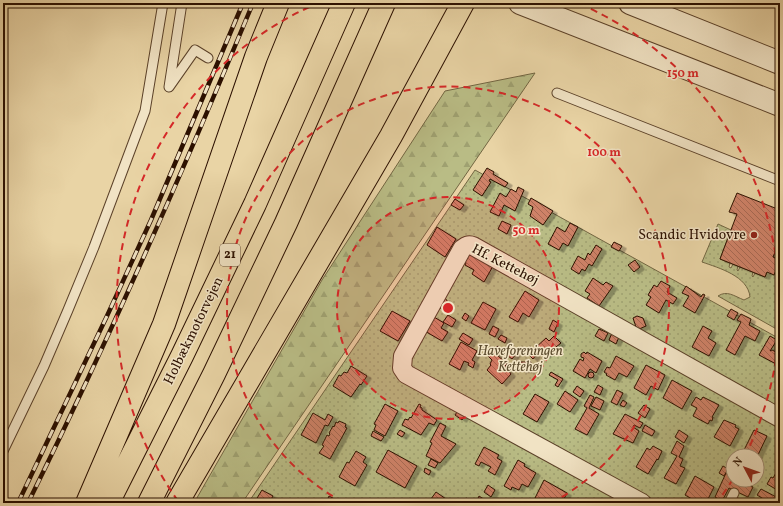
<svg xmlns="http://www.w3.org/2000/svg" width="783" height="506" viewBox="0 0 783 506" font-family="Vollkorn,serif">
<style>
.grass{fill:url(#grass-dots);stroke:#726642;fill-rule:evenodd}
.forest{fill:url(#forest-firs);stroke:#726642}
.building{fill:url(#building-back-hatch);stroke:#2c1000;filter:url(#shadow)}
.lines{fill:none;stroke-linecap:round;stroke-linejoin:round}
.service-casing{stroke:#5b4129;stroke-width:11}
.minor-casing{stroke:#5b4129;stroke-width:20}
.tertiary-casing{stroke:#5b4129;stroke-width:24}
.motorway-casing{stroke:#2c1000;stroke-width:24}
.service{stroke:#f1e3c4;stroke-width:9}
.minor{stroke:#f1e3c4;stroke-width:18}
.tertiary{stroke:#f1e3c4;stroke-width:22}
.motorway{stroke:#e9d4a5;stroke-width:22}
.rail-casing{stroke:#2c1000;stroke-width:4.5}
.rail{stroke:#f1e3c4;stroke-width:3;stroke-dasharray:9;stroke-linecap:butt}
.ring{fill:none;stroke:#d62828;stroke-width:2;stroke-dasharray:7 5}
.poi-dot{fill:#8f2418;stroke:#f1e3c4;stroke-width:1.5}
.labels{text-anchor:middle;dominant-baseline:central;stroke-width:3;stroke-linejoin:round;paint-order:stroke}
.shield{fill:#f1e3c4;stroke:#674f3b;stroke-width:1}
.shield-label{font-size:13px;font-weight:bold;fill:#2c1000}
.poi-label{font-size:14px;fill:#2c1000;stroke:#f1e3c4;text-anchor:end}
.street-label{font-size:14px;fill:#2c1000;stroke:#f1e3c4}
.park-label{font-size:14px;font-style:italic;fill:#5d4c2f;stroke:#f1e3c4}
.centre{fill:#d62828;stroke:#f1e3c4;stroke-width:2}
.ring-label{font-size:12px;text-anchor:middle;font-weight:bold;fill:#d62828;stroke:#f1e3c4;stroke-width:3;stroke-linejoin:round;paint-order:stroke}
</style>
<defs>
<pattern id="grass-dots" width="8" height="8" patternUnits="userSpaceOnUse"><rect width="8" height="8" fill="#b9bc85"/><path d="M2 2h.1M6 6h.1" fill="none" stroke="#9fa171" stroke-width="1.8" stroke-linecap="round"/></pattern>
<pattern id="forest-firs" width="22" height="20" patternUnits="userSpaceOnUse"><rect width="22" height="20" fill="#b9bc85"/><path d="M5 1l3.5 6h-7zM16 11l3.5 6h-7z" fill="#9fa171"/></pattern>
<pattern id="building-back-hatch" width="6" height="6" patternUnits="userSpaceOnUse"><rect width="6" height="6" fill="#cf8268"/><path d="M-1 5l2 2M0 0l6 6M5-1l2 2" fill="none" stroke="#a86953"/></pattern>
<filter id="shadow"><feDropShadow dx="4.5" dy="2.5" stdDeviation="0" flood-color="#0004"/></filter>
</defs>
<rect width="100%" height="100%" fill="#e9d4a5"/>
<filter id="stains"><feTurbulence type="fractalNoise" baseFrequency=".005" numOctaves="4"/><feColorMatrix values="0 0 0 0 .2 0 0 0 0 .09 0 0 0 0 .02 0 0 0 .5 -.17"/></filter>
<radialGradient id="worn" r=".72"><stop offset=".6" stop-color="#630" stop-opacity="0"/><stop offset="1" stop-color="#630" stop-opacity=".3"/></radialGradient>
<!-- grass -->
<path class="grass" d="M475 170 780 339V503H248ZM733 456H757V480H733Z
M718 224 731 230 720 259 730 263 729 267 731 268 733 264 738 266 737 270 738 271 740 267 753 272 752 276 753 277 755 273 765 277 780 240V331L718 296C727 290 734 296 744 300L750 297C748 276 719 268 702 262Z"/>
<!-- forest -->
<path class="forest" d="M535 73 242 503H194L322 280 445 91Z"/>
<!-- building -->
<path class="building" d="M487 168 494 172 493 174 508 183 505 187 490 179 489 181 491 182 482 196 473 190Z
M518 187 524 190 515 211 504 205 499 216 490 212 500 193 506 197 511 189 516 192Z
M737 193 780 210V240L773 257 780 260 774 275 767 272 765 277 720 259 737 214 729 212Z
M531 198 553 211 543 225 530 216 533 207 528 204Z
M455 199 464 205 460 210 451 205Z
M502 221 511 225 507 234 498 229Z
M570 223 578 227 568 246 563 243 559 250 548 244 557 227 565 232Z
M437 227 456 239 445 257 427 245Z
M614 242 622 246 619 251 611 247Z
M596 245 602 249 592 266 589 264 585 271 582 269 579 274 571 269 578 256 585 260 588 253 590 255Z
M465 253 472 254 493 266 484 282 472 274 474 270 465 265 466 263 461 260Z
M635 260 640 267 634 272 628 265Z
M593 278 603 285 606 282 613 286 599 306 587 298 590 294 585 291Z
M661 281 670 286 667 292 677 298 673 304 666 300 659 313 646 305 651 297 648 295 654 285 657 287Z
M686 286 701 297 703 294 705 295 695 313 683 306 689 296 682 293Z
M525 291 539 300 529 317 523 313 518 322 509 317Z
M445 298 448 302 444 310 438 307Z
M483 302 496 309 485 330 471 323Z
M731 309 738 313 734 320 727 316Z
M392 311 410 321 398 341 380 331Z
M465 313 469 316 466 321 462 318Z
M741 314 751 319 749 325 760 331 755 341 745 336 735 355 726 350 741 322 737 320Z
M448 315 456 320 452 327 443 322Z
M637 316 643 318 646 326 637 330 633 318Z
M434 317 444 323 441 328 448 332 442 341 423 330Z
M553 320 558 323 554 332 549 329Z
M493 326 499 329 495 337 489 334Z
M703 326 712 331 708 338 716 343 709 356 692 347Z
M599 329 608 333 604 341 595 336Z
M463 333 473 339 469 345 459 339Z
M612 333 619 337 616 344 609 340Z
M501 335 507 338 505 343 498 339Z
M554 336 561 343 546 355 543 353 541 356 534 349 546 338 549 341Z
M770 336 777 340 770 351 772 350 776 352 775 354 780 357V361L778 365 759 355Z
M461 342 477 351 472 360 475 362 473 368 468 365 469 363 464 361 460 370 449 364Z
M497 346 501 350 497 355 507 364 505 366 511 374 502 384 487 370 491 365 490 364 492 360 488 356Z
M529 348 536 355 533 359 526 352Z
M513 351 516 354 512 359 508 356Z
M584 352 586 354 587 352 602 361 596 373 590 369 585 378 573 371 580 359 583 361 584 358 581 357V354Z
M616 356 634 366 627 377 619 373 615 380 606 375 607 374 604 372 607 367 610 368Z
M521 362H531V370H521Z
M646 365 665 375 658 390 651 386 646 395 634 388Z
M351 366 367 376 361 385 360 384 351 397 333 386 339 375 341 376 344 372 347 373Z
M588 375a3 3 0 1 1 6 0a3 3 0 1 1-6 0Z
M551 372 563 379 558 387 555 385 558 380 549 375Z
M672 380 692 391 682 409 663 398Z
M598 385 603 388 600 395 594 392Z
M577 386 584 391 580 397 573 392Z
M617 390 623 393 617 405 611 402Z
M565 391 578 400 570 412 557 404Z
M535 394 549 402 537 422 523 414Z
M590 395 594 397 589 408 599 414 587 435 575 429 587 408 584 406Z
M596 397 604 401 600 410 591 406Z
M696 397 701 400 703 397 719 405 712 417H713L712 421 710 420 708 424 693 416 697 408 691 405Z
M623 400 627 403 624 407 620 405Z
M385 404 398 411 385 436 374 430 376 425 374 424Z
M419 404 421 405 420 407 422 408V410L437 420 434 425 429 423 421 435 402 425 405 419 408 420 410 417 411 418Z
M644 405 650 409 645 418 638 413Z
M459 409 466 414 462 420 455 415Z
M313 413 325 420 328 414 333 417 328 426 325 425 316 443 301 435Z
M625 414 643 423 640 428 634 425 633 427 639 431 633 443 613 434Z
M724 420 736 425 735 427 739 429 730 446 714 437Z
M339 421 346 424 345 427 347 428 330 459 319 453 324 446 322 445 327 435 329 436 330 434 329 433 333 426 334 427 336 422 338 423Z
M440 423 446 426 441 436 456 444 440 463 426 456 432 443 430 442Z
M645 425 655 431 652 436 642 431Z
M400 430 405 433 402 437 397 434Z
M679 430 688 436 684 443 675 437Z
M754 430 767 436 757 457 741 456Z
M373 431 384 437 381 441 371 436Z
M677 441 684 446 679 457 683 459 680 466 685 468 676 484 664 478 677 456 671 453Z
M653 446 662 451 658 460 657 459 648 474 636 467 647 448 650 450Z
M484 447 499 455 497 458 502 461 495 475 488 471 491 467 481 462 479 466 475 464Z
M388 450 417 466 405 488 376 472Z
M356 451 366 457 363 462 367 465 355 486 339 477 347 462 349 463Z
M431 459 438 463 435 468 428 465Z
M518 460 525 464 524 466 536 473 528 487 522 484 519 490 512 487 511 490 504 486Z
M723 466 728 469 724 476 719 473Z
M780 466V490L779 491 767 484 771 477 773 478Z
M425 468 431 471 429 475 424 472Z
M726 473 733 477V480H739L753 487 748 497 729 488 722 501 715 497Z
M695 476 714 487 706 503H699L685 495Z
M544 480 567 493 562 503H544L535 498Z
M488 485 495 490 491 497 484 492Z
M761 489 780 499V503H770L757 495Z
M262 490 273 496 269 503H254Z
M436 492 446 499 443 503H428Z
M329 496 342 503H326Z
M479 496 485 500 483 503H476Z
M466 498 475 503H464Z"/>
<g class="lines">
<defs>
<path id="service" d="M182 3 169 87 195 50 208 58
M557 93 780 181
M3 451 44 366 68 310 94 247 145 111 163 3
M729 503 734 493"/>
<path id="minor" d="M642 503 406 374 402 368 403 356 462 249C466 246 468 244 473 246L780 418"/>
<path id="tertiary" d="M520 3 780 105
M630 3 780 63"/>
<path id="motorway" d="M87 503 164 324 256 57 278 3
M108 503 182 356 255 204 344 3
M149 503 214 374 286 223 384 3
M177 503 391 136 463 3"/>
</defs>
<!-- service casing -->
<use href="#service" class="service-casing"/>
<!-- minor casing -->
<use href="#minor" class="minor-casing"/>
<!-- tertiary casing -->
<use href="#tertiary" class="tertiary-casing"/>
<!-- motorway casing -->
<use href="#motorway" class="motorway-casing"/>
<!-- service -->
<use href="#service" class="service"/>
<!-- minor -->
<use href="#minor" class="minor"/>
<!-- tertiary -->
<use href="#tertiary" class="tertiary"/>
<!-- motorway -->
<use href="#motorway" class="motorway"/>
<defs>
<path id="rail" d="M18 503 107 316 151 220 243 3
M28 503C109 339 183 172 253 3"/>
</defs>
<!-- rail casing -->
<use href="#rail" class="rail-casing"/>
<!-- rail -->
<use href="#rail" class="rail"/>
</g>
<!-- distance rings -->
<circle cx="448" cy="308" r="111" fill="#d62828" fill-opacity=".12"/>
<g class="ring">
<circle cx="448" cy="308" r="111"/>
<path d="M343 502A221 221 0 1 1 553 502"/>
<path d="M780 311A332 332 0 0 1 746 454M733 479A332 332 0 0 1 718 501M178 501A332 332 0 0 1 316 4M580 4A332 332 0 0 1 780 305"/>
</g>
<!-- markers -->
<circle class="poi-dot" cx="754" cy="235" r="4"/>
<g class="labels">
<!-- shield labels -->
<rect class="shield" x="220" y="244" width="20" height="22" rx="3"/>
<g class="shield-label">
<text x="230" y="255">21</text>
</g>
<!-- poi labels -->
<g class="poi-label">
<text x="746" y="235">Scandic Hvidovre</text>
</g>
<!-- street labels -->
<g class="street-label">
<text transform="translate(505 265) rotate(27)">Hf. Kettehøj</text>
<text transform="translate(194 331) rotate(-64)">Holbækmotorvejen</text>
</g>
<!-- park labels -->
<g class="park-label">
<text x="520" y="351">Haveforeningen<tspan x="520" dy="16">Kettehøj</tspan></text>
</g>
</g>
<circle cx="448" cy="308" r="6" class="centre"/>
<g class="ring-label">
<text x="683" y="77">150 m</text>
<text x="604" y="156">100 m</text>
<text x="526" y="234">50 m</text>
</g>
<!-- margin -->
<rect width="783" height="506" fill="none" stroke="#e9d4a5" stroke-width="16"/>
<rect x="4" y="4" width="775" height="498" fill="none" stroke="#2c1000" stroke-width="2"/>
<rect x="8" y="8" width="767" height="490" fill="none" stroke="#2c1000"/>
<!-- north arrow -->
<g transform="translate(745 468) rotate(311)"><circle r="19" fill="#f1e3c4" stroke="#a28f76"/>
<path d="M0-3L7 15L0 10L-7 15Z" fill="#8f2418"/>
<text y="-6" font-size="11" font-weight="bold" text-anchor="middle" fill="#2c1000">N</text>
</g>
<rect width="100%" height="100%" filter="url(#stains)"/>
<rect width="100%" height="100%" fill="url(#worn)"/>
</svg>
